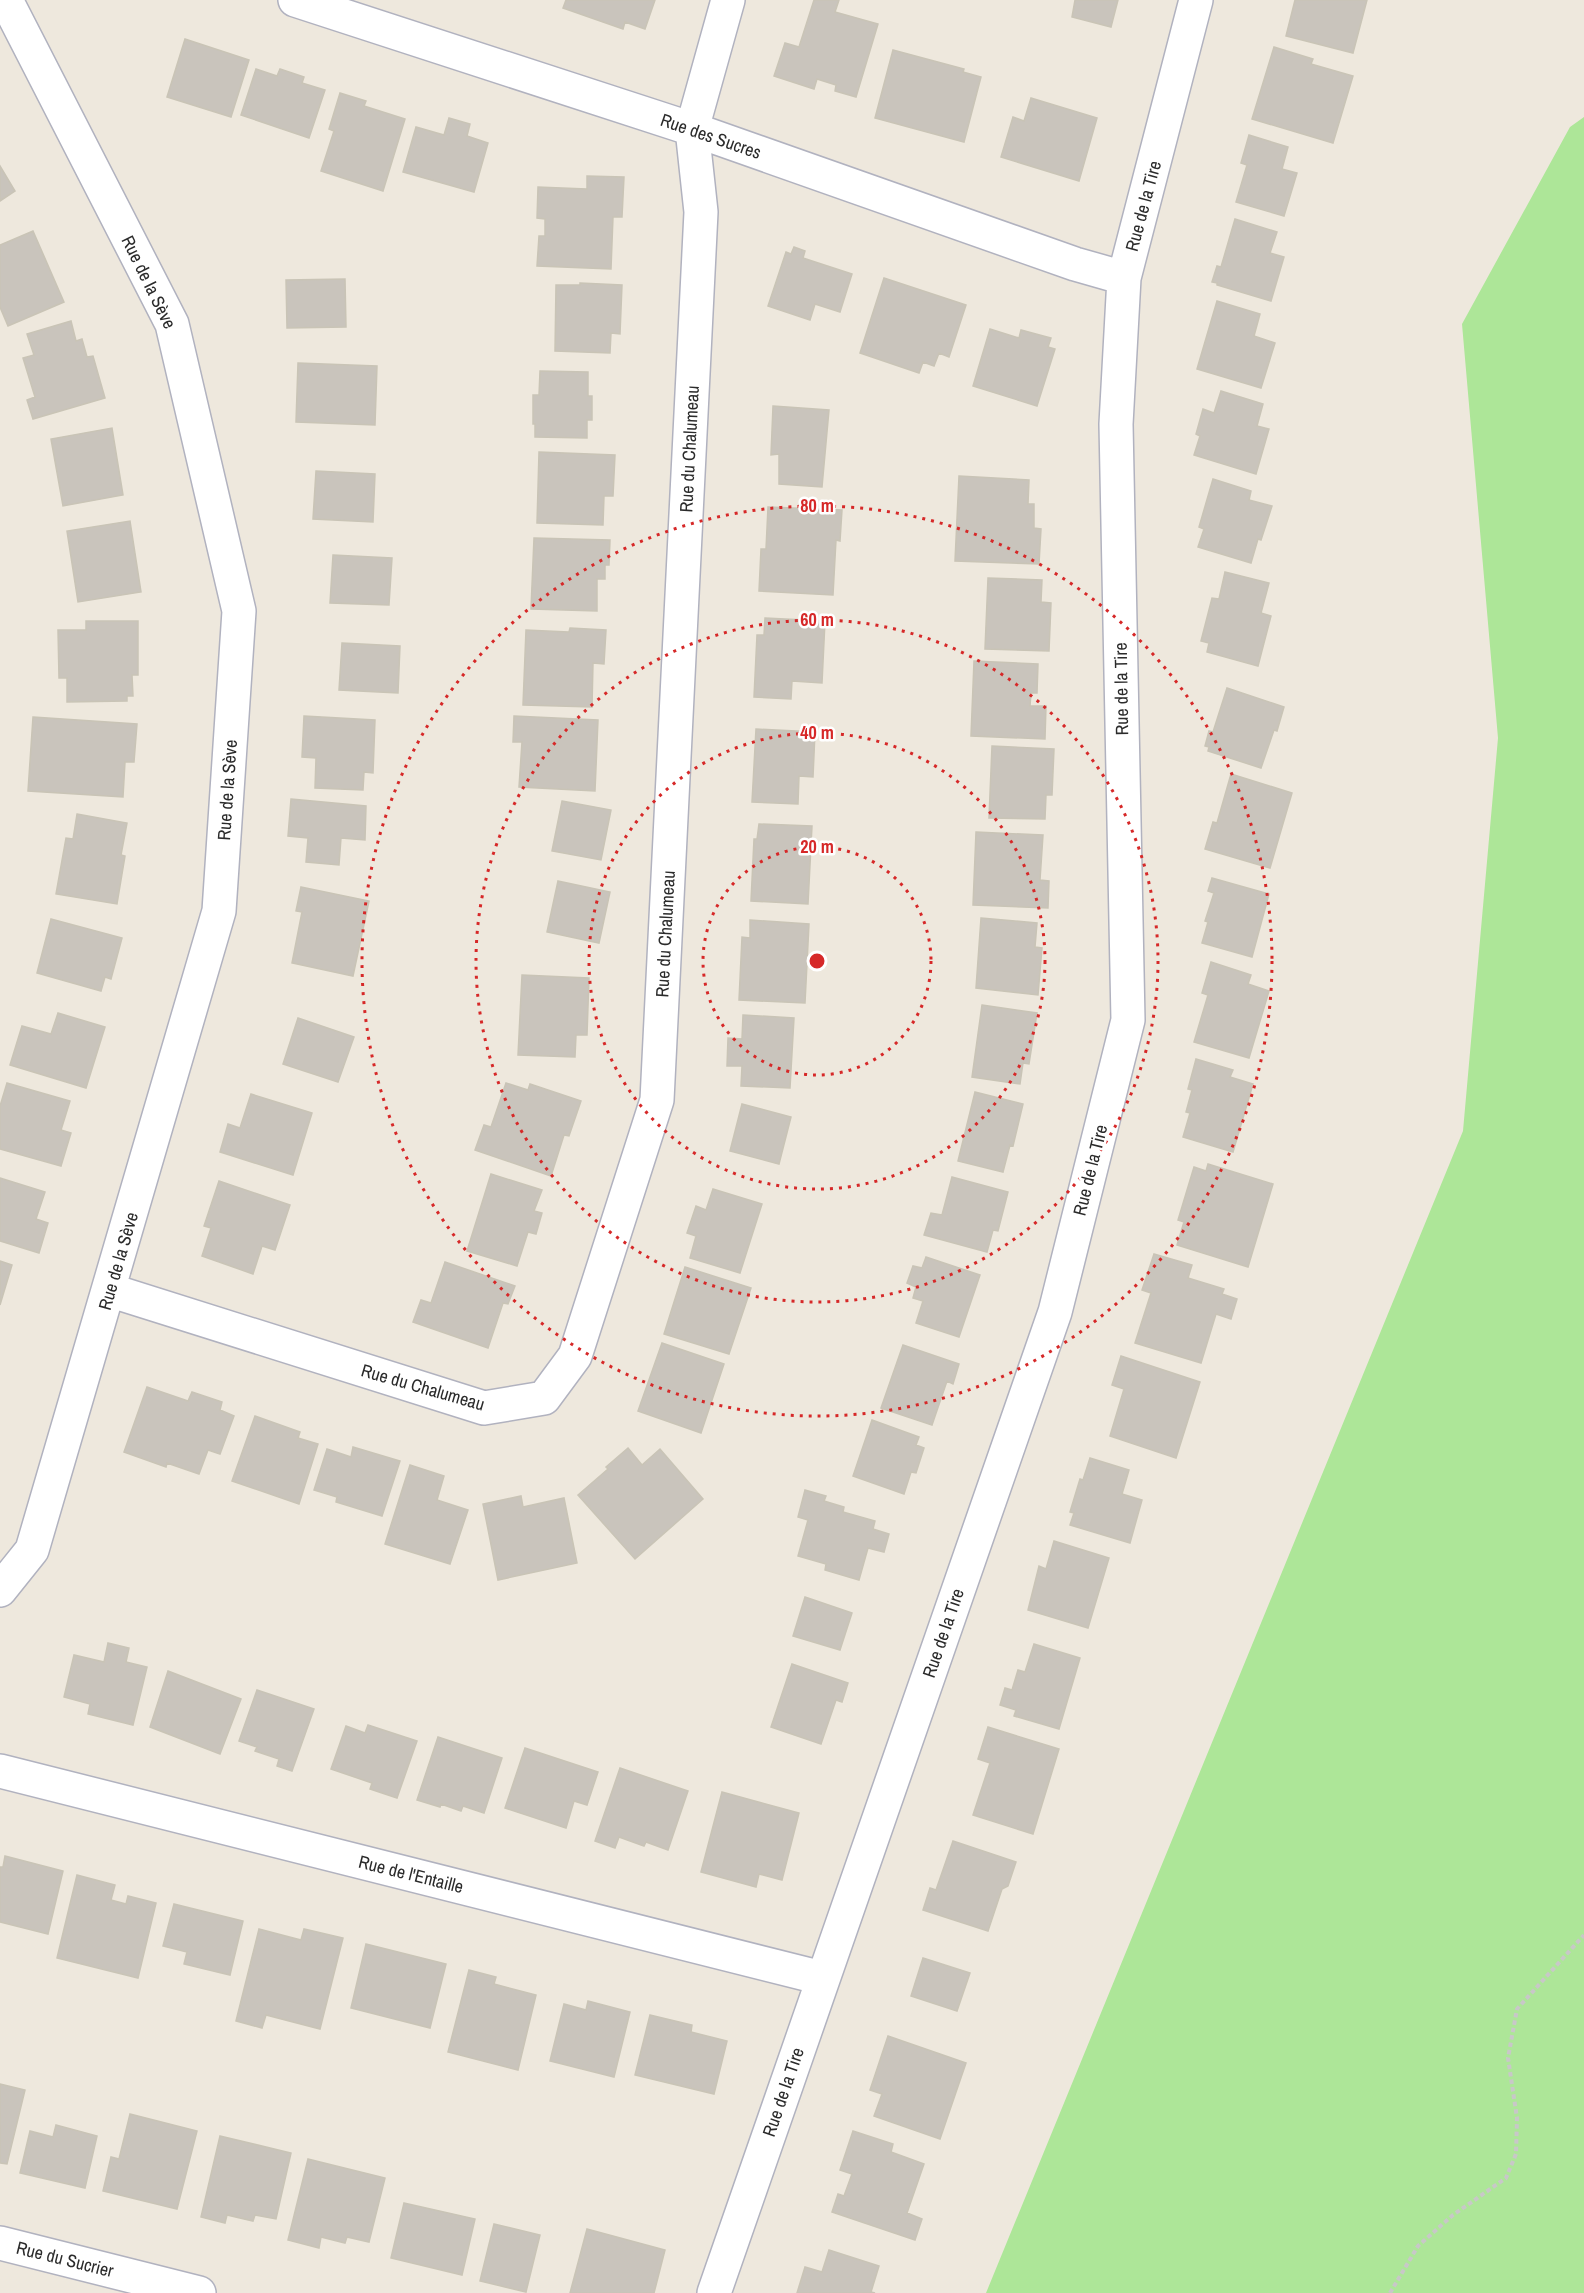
<svg xmlns="http://www.w3.org/2000/svg" width="1584" height="2293" viewBox="0 0 1584 2293" font-family="'Archivo Narrow',sans-serif">
<style>
.green{fill:#ade698}
.building{fill:#c9c4bc;stroke:#c9c4b6;stroke-width:1.5}
.lines{fill:none;stroke-linecap:round;stroke-linejoin:round}
.minor-casing{stroke:#b1b2bf;stroke-width:36}
.path{stroke:#c8c8c8;stroke-width:4;stroke-dasharray:4.5 3;stroke-linecap:butt}
.minor{stroke:#fff;stroke-width:33}
.ring{fill:none;stroke:#d62828;stroke-width:3;stroke-dasharray:3 6}
.labels{text-anchor:middle;dominant-baseline:central;stroke-width:5;stroke-linejoin:round;paint-order:stroke}
.street-label{font-size:18px;fill:#2b2b2b;stroke:#fff}
.centre{fill:#d62828;stroke:#fff;stroke-width:3}
.ring-label{font-size:18px;text-anchor:middle;font-weight:bold;fill:#d62828;stroke:#fff;stroke-width:5;stroke-linejoin:round;paint-order:stroke}
</style>
<rect width="100%" height="100%" fill="#eee8dd"/>
<!-- green -->
<path class="green" d="M1584 117V2293H986L1463 1131 1498 738 1462 324 1570 127Z"/>
<!-- building -->
<path class="building" d="M566 0H655L645 29 625 22 623 29 563 8Z
M814 0H839L835 12 878 24 856 97 835 91 836 85 817 79 814 89 774 76 785 43 799 47Z
M1075 0H1118L1111 27 1072 17Z
M1295 0H1367L1353 53 1286 36Z
M185 39 249 60 231 117 167 97Z
M1274 47 1313 59 1311 64 1353 76 1333 143 1252 119Z
M893 50 964 69 963 72 981 77 964 142 875 118Z
M256 69 277 76 280 69 304 77 302 83 325 90 309 138 241 115Z
M340 93 366 101 364 106 405 119 383 191 321 171 334 131 329 129Z
M1031 98 1097 118 1079 181 1001 157 1013 117 1024 121Z
M449 118 470 124 467 136 488 143 474 192 403 172 416 127 444 135Z
M1249 135 1288 147 1282 169 1297 173 1284 216 1236 202 1247 165 1241 163Z
M0 166 15 191 0 201Z
M587 176 624 177 622 217H613L611 269 537 266 539 236H545V219L537 218 538 187 587 189Z
M1235 219 1277 232 1270 253 1284 257 1271 301 1217 285V283L1212 282 1217 266 1221 267Z
M33 231 64 302 8 326 0 307V245Z
M794 247 805 251 803 258 852 274 840 312 815 304 810 320 768 306 786 252 791 254Z
M884 278 966 305 949 357 939 353 934 366 923 362 919 373 860 353Z
M345 279 346 327 287 328 286 280Z
M580 283 622 285 620 334 611 333 610 353 555 351 556 285H580Z
M1217 301 1260 314 1254 336 1275 343 1261 388 1197 369Z
M71 321 76 341 82 339 87 357 93 356 105 398 33 419 27 400 35 397 23 358 34 355 27 334Z
M990 329 1019 338 1021 330 1051 338 1048 347 1055 349 1037 406 973 386Z
M298 363 377 366 375 425 296 422Z
M540 371 588 372V396H592V420H587V438L535 437V424H533V395H539Z
M1221 391 1263 404 1257 426 1269 429 1256 474 1194 455 1200 436 1196 434 1203 409 1214 413Z
M773 406 829 410 822 487 779 484V454L771 455Z
M112 428 123 495 63 506 51 439Z
M539 452 615 455 613 496H604L603 525 537 523Z
M316 471 375 474 373 522 313 519Z
M959 476 1029 480 1028 504H1034V528L1041 529 1039 564 955 561Z
M1213 479 1251 491 1249 500 1272 506 1261 540 1258 539 1251 563 1198 547 1204 529 1199 527Z
M768 507 842 510 840 541 836 540 833 595 759 591 761 549H766Z
M130 521 141 592 78 602 67 531Z
M534 538 610 540 609 565H605V579H597V611L531 609Z
M333 555 392 558 389 605 330 603Z
M1225 572 1269 583 1261 613 1271 616 1258 666 1207 652 1209 643 1201 641 1212 598 1219 599Z
M988 578 1042 580 1041 602 1051 603 1049 651 985 649Z
M765 618 825 621 822 683 792 681 791 699 754 697 757 635H764Z
M86 621H138V675H132L133 696H127V701L67 702V678H59L58 630H86Z
M570 628 606 630 604 664 593 663 592 707 523 705 526 630 569 632Z
M342 643 400 646 398 693 339 690Z
M974 661 1038 664 1037 693H1031L1030 706H1046L1045 739 971 736Z
M1227 688 1284 707 1277 731 1274 730 1261 768 1208 751 1209 747 1205 746 1209 731 1213 732Z
M304 716 375 720 373 773 364 772 363 790 315 788 316 758 302 757Z
M514 716 598 720 595 791 519 787 522 742H513Z
M33 717 137 724 134 762H125L123 797 28 791Z
M756 729 815 732 813 777 799 776 798 804 752 802Z
M992 746 1054 749 1052 795H1046L1045 819 989 818Z
M1231 774 1292 793 1270 868 1205 849 1213 822 1217 823Z
M291 799 366 806 365 840 341 838 339 865 306 862 308 838 288 836Z
M562 801 611 810 601 860 552 851Z
M77 814 127 823 121 855 125 856 117 904 56 894 66 838 73 839Z
M759 824 812 826 808 904 751 901 754 839H757Z
M976 832 1043 835 1040 880 1049 881 1048 908 973 905Z
M1212 878 1269 894 1252 957 1202 943 1208 922 1205 921 1214 893 1208 891Z
M558 881 610 892 599 943 547 932Z
M301 887 369 901 353 976 292 963 302 912 296 911Z
M981 918 1037 923 1035 947 1042 948 1038 995 976 988Z
M51 919 122 938 111 979 105 977 101 991 37 973Z
M750 920 809 924 805 1003 739 1000 742 937 750 938Z
M1211 962 1251 975 1248 984 1269 991 1249 1058 1194 1042 1208 995 1202 993Z
M522 975 589 978 587 1035H576L575 1057 518 1055Z
M982 1005 1037 1013 1029 1064 1023 1063 1020 1084 972 1077Z
M58 1013 105 1027 86 1088 10 1065 22 1026 51 1034Z
M743 1015 794 1018 790 1088 741 1086 742 1066H727L728 1038 742 1039Z
M298 1018 354 1037 338 1082 283 1064Z
M1196 1059 1233 1070 1230 1077 1253 1084 1233 1152 1183 1137 1190 1113 1186 1112 1192 1090 1188 1089Z
M7 1083 70 1101 61 1130 71 1133 61 1166 0 1149V1106Z
M506 1083 528 1090 530 1084 581 1101 569 1136 564 1135 551 1176 475 1150 484 1125 491 1127Z
M975 1092 1023 1104 1013 1146 1010 1145 1003 1172 958 1161Z
M251 1094 312 1113 293 1175 220 1152 228 1124 240 1128Z
M742 1104 791 1117 779 1164 730 1151Z
M1208 1164 1273 1184 1248 1267 1177 1245 1184 1222 1178 1220 1194 1167 1206 1171Z
M491 1174 542 1190 534 1211 542 1213 536 1234 528 1232 517 1266 467 1251Z
M952 1177 1008 1192 998 1231 993 1230 987 1252 924 1235 931 1213 942 1215Z
M0 1178 45 1192 36 1219 48 1223 39 1253 0 1241Z
M219 1181 290 1205 275 1250 262 1246 253 1274 202 1256 211 1228 204 1226Z
M713 1189 762 1204 740 1273 690 1258 696 1236 687 1233 696 1206 706 1210Z
M1154 1254 1192 1265 1188 1278 1224 1289 1222 1294 1237 1299 1231 1319 1216 1314 1201 1363 1135 1343 1151 1293 1142 1290Z
M926 1257 980 1275 959 1337 916 1323 923 1301 913 1298 916 1287 907 1283 913 1266 922 1268Z
M0 1261 12 1265 0 1305Z
M445 1262 515 1286 508 1304 503 1303 488 1348 413 1322 421 1300 431 1303Z
M685 1267 751 1288 729 1354 664 1334Z
M662 1343 724 1364 701 1433 638 1411Z
M903 1345 959 1364 953 1384 947 1381 932 1425 881 1408Z
M1121 1356 1200 1382 1176 1458 1110 1436 1124 1389 1112 1385Z
M147 1387 188 1401 192 1392 222 1402 220 1410 234 1416 220 1454 208 1450 199 1474 167 1463 166 1467 124 1452Z
M255 1416 300 1432 298 1438 318 1444 299 1504 232 1481Z
M872 1420 919 1437 916 1445 924 1448 916 1473 911 1472 904 1494 853 1476Z
M353 1447 400 1461 382 1516 336 1502 337 1497 314 1490 327 1449 351 1457Z
M628 1448 642 1465 660 1449 703 1499 635 1559 578 1495 608 1469 606 1467Z
M1090 1458 1129 1470 1122 1494 1142 1500 1130 1543 1070 1525 1074 1513 1070 1512 1080 1479 1083 1480Z
M410 1465 444 1476 437 1500 468 1510 450 1564 385 1544Z
M805 1490 826 1496 824 1501 844 1507 843 1512 875 1521 873 1529 889 1534 884 1552 868 1548 859 1580 825 1570 826 1564 798 1556 808 1520 798 1517Z
M521 1496 523 1507 564 1498 577 1563 498 1580 483 1504Z
M1054 1541 1109 1558 1088 1628 1028 1610 1039 1566 1046 1569Z
M805 1597 852 1613 840 1650 793 1636Z
M108 1643 129 1648 126 1662 147 1667 133 1725 88 1714 90 1704 64 1697 74 1655 104 1662Z
M1034 1644 1080 1658 1059 1729 1014 1716 1016 1710 1000 1705 1005 1688 1012 1690 1018 1670 1025 1672Z
M792 1664 848 1683 842 1702 836 1700 821 1744 771 1727Z
M168 1671 241 1699 220 1754 150 1727Z
M257 1690 314 1709 292 1771 277 1766 279 1759 255 1751 257 1747 239 1741Z
M368 1725 417 1741 397 1798 370 1789 372 1783 331 1769 346 1726 365 1733Z
M988 1727 1059 1749 1033 1834 973 1815 990 1763 978 1759Z
M438 1737 502 1758 484 1813 463 1806 461 1811 441 1804 440 1807 417 1800Z
M525 1748 598 1772 587 1805 574 1801 566 1828 505 1808Z
M620 1768 688 1791 668 1850 646 1842 644 1846 619 1837 615 1848 595 1841Z
M722 1792 799 1813 782 1880 759 1874 756 1887 701 1872Z
M953 1841 1016 1862 1008 1886 1002 1889 988 1931 923 1910 930 1888 936 1890Z
M5 1856 63 1871 48 1934 0 1922V1867H3Z
M77 1875 115 1885 111 1900 126 1904 128 1896 156 1903 138 1978 57 1958Z
M174 1904 243 1921 230 1975 184 1964 187 1952 163 1946Z
M259 1929 301 1940 304 1929 343 1938 320 2029 266 2015 262 2028 236 2021Z
M366 1944 446 1964 430 2028 351 2008Z
M923 1958 970 1973 957 2011 911 1996Z
M469 1970 496 1977 494 1984 536 1995 518 2070 448 2052Z
M588 2001 630 2012 614 2077 550 2061 564 2004 586 2010Z
M650 2015 692 2025 691 2032 727 2041 714 2094 635 2075Z
M888 2036 966 2063 940 2139 874 2116 882 2094 870 2090Z
M0 2084 25 2090 7 2164 0 2163Z
M130 2114 197 2131 177 2209 103 2191 111 2157 119 2159Z
M56 2125 97 2136 85 2188 20 2173 30 2131 53 2137Z
M853 2131 893 2144 891 2152 924 2164 907 2213 922 2219 915 2240 832 2212 838 2194 844 2196 852 2174 840 2170Z
M220 2136 291 2153 276 2219 255 2215 253 2221 227 2215 225 2223 201 2217Z
M308 2159 385 2178 369 2242 347 2237 345 2243 321 2237 319 2248 288 2240Z
M404 2203 475 2219 462 2275 391 2258Z
M494 2224 540 2235 526 2292 480 2281Z
M587 2229 665 2250 654 2293H570Z
M829 2250 879 2266 871 2292 875 2293H797L805 2267 822 2272Z"/>
<g class="lines">
<defs>
<path id="minor" d="M295 0 692 129 1075 264 1124 278
M109 1290 484 1408 544 1398 575 1356 657 1100 701 212 692 129 728 0
M0 1590 32 1550 219 911 239 611 172 324 6 0
M0 1771 822 1978
M0 2243 199 2293
M714 2293 1055 1312 1128 1020 1116 424 1124 278 1196 0"/>
</defs>
<!-- minor casing -->
<use href="#minor" class="minor-casing"/>
<!-- path -->
<path class="path" d="M1390 2293 1418 2246 1453 2215 1506 2178 1516 2154 1517 2118 1508 2058 1517 2009 1584 1935"/>
<!-- minor -->
<use href="#minor" class="minor"/>
</g>
<!-- distance rings -->
<g class="ring">
<circle cx="817" cy="961" r="114"/>
<circle cx="817" cy="961" r="228"/>
<circle cx="817" cy="961" r="341"/>
<circle cx="817" cy="961" r="455"/>
</g>
<g class="labels">
<!-- street labels -->
<g class="street-label">
<text transform="translate(711 136) rotate(19)">Rue des Sucres</text>
<text transform="translate(1143 206) rotate(-75)">Rue de la Tire</text>
<text transform="translate(149 282) rotate(64)">Rue de la Sève</text>
<text transform="translate(689 449) rotate(-87)">Rue du Chalumeau</text>
<text transform="translate(1121 689) rotate(-91)">Rue de la Tire</text>
<text transform="translate(227 790) rotate(-86)">Rue de la Sève</text>
<text transform="translate(665 934) rotate(-87)">Rue du Chalumeau</text>
<text transform="translate(1090 1170) rotate(-76)">Rue de la Tire</text>
<text transform="translate(118 1261) rotate(-74)">Rue de la Sève</text>
<text transform="translate(423 1387) rotate(16)">Rue du Chalumeau</text>
<text transform="translate(943 1633) rotate(-71)">Rue de la Tire</text>
<text transform="translate(411 1874) rotate(14)">Rue de l'Entaille</text>
<text transform="translate(783 2092) rotate(-71)">Rue de la Tire</text>
<text transform="translate(65 2259) rotate(14)">Rue du Sucrier</text>
</g>
</g>
<circle cx="817" cy="961" r="9" class="centre"/>
<g class="ring-label">
<text x="817" y="512">80 m</text>
<text x="817" y="626">60 m</text>
<text x="817" y="739">40 m</text>
<text x="817" y="853">20 m</text>
</g>
</svg>
